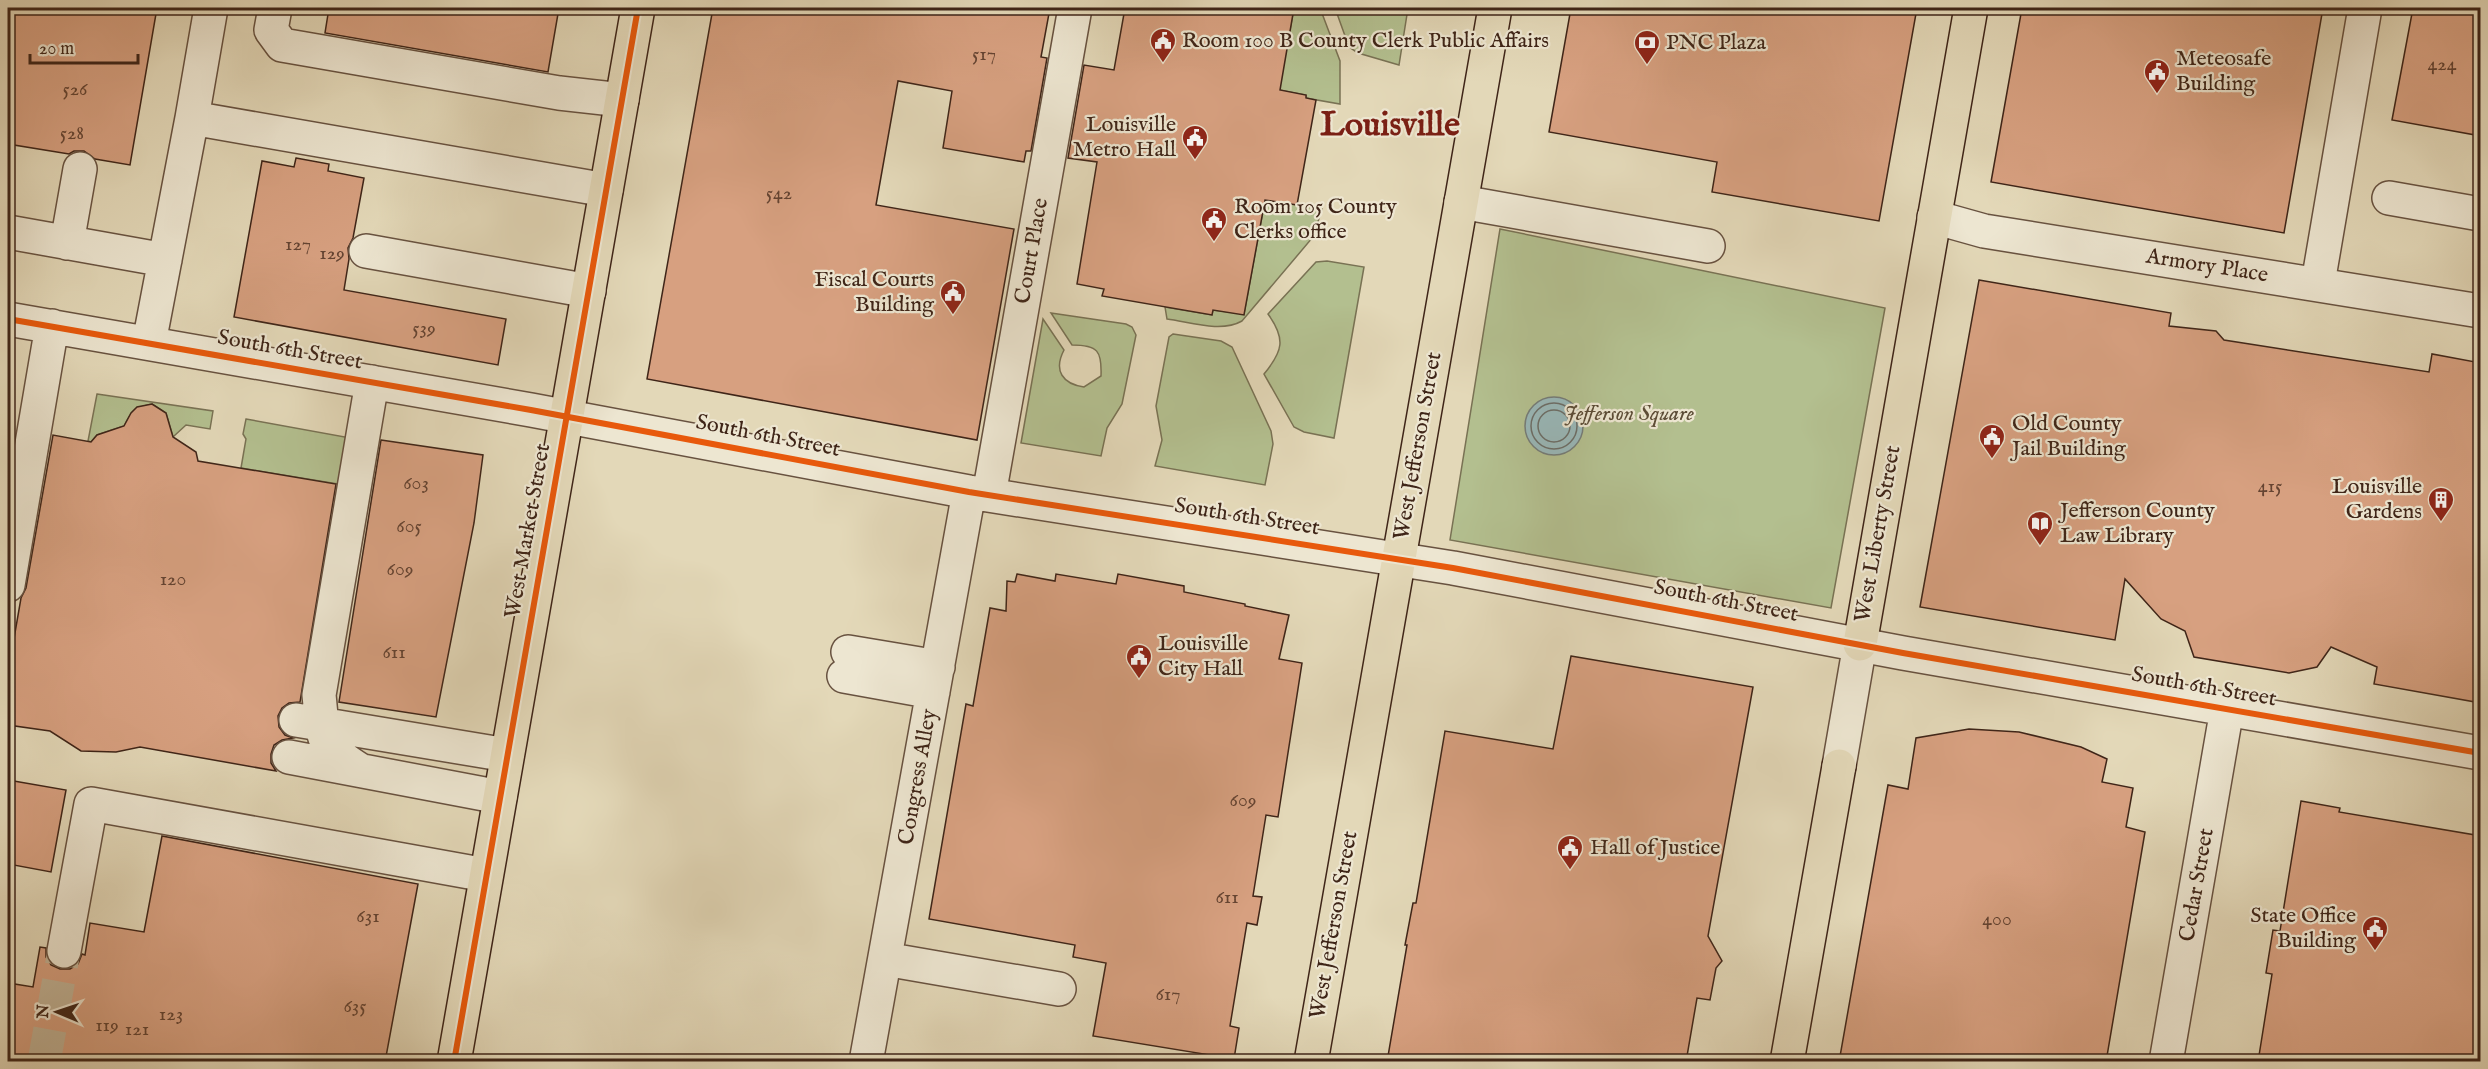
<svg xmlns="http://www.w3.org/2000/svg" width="2488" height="1069" viewBox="0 0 2488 1069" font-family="'IM FELL English',serif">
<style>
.green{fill:#b3bf8f;stroke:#797254;stroke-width:1.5}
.water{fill:#99b8b9;stroke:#757d79;stroke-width:1.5}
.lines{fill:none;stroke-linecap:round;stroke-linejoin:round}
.shore{stroke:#6c6e68;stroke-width:1.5}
.building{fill:#d7a080;stroke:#3f2518;stroke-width:1.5}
.minor-tunnel{stroke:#c2b498;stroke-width:33;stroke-dasharray:33 16;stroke-linecap:butt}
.minor-casing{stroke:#685240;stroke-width:36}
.major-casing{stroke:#3f2518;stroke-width:36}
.minor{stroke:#ede6d1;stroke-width:33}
.major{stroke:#e3d8b8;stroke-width:33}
.cycleway-casing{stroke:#ede6d1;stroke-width:10}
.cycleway{stroke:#e8590c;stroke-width:6}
.labels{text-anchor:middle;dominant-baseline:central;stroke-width:4.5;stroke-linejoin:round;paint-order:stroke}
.number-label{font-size:20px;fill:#654432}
.poi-label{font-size:22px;fill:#3f2518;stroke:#ede6d1;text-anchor:start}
.street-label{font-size:22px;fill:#3f2518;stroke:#ede6d1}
.park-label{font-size:22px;font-style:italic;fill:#5c4c36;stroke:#ede6d1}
.town-label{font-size:34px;font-weight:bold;fill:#7a1f14;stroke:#ede6d1}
</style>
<rect width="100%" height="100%" fill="#e3d8b8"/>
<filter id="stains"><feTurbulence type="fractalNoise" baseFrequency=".00333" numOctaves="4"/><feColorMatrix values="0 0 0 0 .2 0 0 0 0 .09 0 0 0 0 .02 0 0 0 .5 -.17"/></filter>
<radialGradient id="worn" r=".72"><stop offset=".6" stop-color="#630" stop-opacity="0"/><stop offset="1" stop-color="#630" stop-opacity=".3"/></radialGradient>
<!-- green -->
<path class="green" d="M1294 8H1320L1340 61V104L1306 98V95L1279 90Z
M1335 8H1408L1399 65 1358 53 1349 47Z
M1265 200 1322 209 1313 237 1242 321C1221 333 1190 322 1167 319L1165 307 1212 315 1213 310 1244 314Z
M1500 229 1885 308 1831 608 1450 540Z
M1327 261 1364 267 1334 438 1304 432 1294 427 1264 374C1283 351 1286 339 1268 314L1316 262Z
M1051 313 1126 324 1132 327 1136 335 1122 404 1107 428 1101 456 1021 443 1043 319 1064 350C1053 371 1063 384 1084 387L1101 376C1102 351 1098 345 1072 345Z
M1173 334 1221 341 1232 347 1271 431 1273 444 1265 485 1155 466 1162 440 1156 406 1169 337Z
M97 394 213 411 210 429 186 425 173 437 166 413 152 404C136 407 131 411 124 426L97 435 91 442 88 441Z
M246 419 356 439 338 484 241 468 246 439 243 434Z"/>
<!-- water -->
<path class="water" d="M1525 426a29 29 0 1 1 58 0a29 29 0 1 1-58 0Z"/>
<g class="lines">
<!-- shore -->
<path class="shore" d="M1531 426a23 23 0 1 1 46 0a23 23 0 1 1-46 0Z
M1538 426a16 16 0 1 1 32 0a16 16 0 1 1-32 0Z"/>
</g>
<!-- building -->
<path class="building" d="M8 8H157L130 165 95 159 84 151H74L69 154 8 144Z
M329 8H559L548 72 325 33Z
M713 8H1050L1041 57 1047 58 1031 151H1026L1024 162 943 148 952 91 898 81 876 205 1014 229 977 440 647 379Z
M1125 8H1294L1280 90 1306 95V98L1316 100 1297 205 1265 200 1244 315 1213 310 1212 315 1102 296 1104 289 1077 284 1097 162 1068 158 1084 65 1114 70Z
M1571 8H1917L1879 221 1712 192 1717 162 1549 132Z
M2022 8H2323L2284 233 1991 182Z
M2413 8H2481V136L2392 120Z
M296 158 329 164 328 171 364 178 353 238 348 248 349 259 344 290 506 319 498 365 234 317 262 161 294 167Z
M1979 280 2171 313 2169 326 2216 331 2224 340 2429 372 2432 354 2481 363V703L2374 684 2377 667 2331 647 2317 667 2289 673 2194 657 2185 631 2161 619 2125 579 2115 640 1920 607Z
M152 404 166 413 173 437 196 452 198 461 336 484 300 702 289 703 282 708 278 716 279 727 285 735 293 738 282 740 274 745 271 754V763L276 771 140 747 116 752 81 751 50 731 8 725V673L21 598 26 588 53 435 91 442 97 435 124 426 131 413 137 407Z
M381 440 483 455 474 523 436 717 339 702Z
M1017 574 1055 581 1056 574 1116 584 1118 574 1184 586V592L1245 604V606L1289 615 1279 659 1302 663 1278 817 1266 815 1253 896 1262 897 1257 925 1247 923 1230 1026 1239 1028 1234 1059 1093 1036 1106 963 1073 957 1075 945 929 919 966 704 973 706 990 608 1006 611 1007 581 1015 582Z
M1571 656 1753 687 1708 936 1722 961 1716 968 1710 1000 1697 998 1686 1062H1387L1407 945H1405L1413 903H1416L1445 731 1553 749Z
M1969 729 2019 732 2081 747 2107 759 2102 782 2133 788 2126 827 2145 832 2106 1062H1839L1888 785 1908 789 1916 738Z
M8 780 66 790 51 872 8 864Z
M2301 801 2340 808 2339 812 2481 836V1062H2258L2272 974 2266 973 2273 930 2280 931Z
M162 836 418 884 385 1062H8V983L33 987 40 947 46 948V957L51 965 60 969H70L78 964 82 954 85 955 90 923 144 932Z"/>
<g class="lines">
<!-- minor-tunnel -->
<path class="minor-tunnel" d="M44 1062 64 951"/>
<defs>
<path id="minor" d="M211 8 192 118 606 190
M275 8 271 30 282 45 559 93 622 100
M2389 198 2480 214
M1461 202 1708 246
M1934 217 1984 231 2480 311
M8 232 165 260
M67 243 80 169
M366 251 589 291
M2318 283 2365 8
M8 319 531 410 969 492 1453 568 1903 653 2480 753
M149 343 192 118
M989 495 1075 8
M8 585 52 326
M848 652 938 667
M844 676 933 692
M296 720 507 755
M289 757 500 797
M1839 766 1860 644
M360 770C319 744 324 742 319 695L372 382
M64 951 91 804 486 875
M885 959 1059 989
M866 1062 969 492
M2166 1062 2227 709"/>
<path id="major" d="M1860 644 1971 8
M454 1062 638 8
M1311 1062 1495 8
M1787 1062 1839 766"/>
</defs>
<!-- minor casing -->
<use href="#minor" class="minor-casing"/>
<!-- major casing -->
<use href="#major" class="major-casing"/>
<!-- minor -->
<use href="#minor" class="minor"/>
<!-- major -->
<use href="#major" class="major"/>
<defs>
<path id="cycleway" d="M8 319 531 410 969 492 1453 568 1903 653 2480 753
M454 1062 638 8"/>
</defs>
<!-- cycleway casing -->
<use href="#cycleway" class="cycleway-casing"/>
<!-- cycleway -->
<use href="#cycleway" class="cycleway"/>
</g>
<!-- icons -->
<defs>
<symbol id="civic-pin" viewBox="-11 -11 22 30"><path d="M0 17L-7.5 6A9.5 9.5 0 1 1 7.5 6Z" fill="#8f2418" stroke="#ede6d1"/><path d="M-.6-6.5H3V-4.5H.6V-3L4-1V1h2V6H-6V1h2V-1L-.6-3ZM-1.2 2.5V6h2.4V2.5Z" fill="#fff"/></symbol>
<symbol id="bank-pin" viewBox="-11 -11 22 30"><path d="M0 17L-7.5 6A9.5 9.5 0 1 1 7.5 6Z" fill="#8f2418" stroke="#ede6d1"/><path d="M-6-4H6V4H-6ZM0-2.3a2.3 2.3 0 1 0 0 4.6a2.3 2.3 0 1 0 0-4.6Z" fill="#fff"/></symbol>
<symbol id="building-pin" viewBox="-11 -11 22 30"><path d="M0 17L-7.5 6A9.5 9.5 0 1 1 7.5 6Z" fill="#8f2418" stroke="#ede6d1"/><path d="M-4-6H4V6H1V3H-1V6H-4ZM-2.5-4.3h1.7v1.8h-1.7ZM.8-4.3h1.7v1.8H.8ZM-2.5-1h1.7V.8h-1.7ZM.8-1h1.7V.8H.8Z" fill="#fff"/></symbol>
<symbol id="library-pin" viewBox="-11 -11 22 30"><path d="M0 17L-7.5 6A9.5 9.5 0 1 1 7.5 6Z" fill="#8f2418" stroke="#ede6d1"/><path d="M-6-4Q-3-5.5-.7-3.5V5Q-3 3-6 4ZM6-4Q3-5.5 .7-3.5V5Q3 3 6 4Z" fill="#fff"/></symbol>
</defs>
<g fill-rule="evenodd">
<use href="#civic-pin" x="1148" y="26" width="30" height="40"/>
<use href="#bank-pin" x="1632" y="28" width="30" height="40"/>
<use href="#civic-pin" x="2142" y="57" width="30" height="40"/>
<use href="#civic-pin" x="1180" y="123" width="30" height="40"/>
<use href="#civic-pin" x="1199" y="205" width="30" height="40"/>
<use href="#civic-pin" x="938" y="278" width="30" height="40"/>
<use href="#civic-pin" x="1977" y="422" width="30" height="40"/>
<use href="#building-pin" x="2426" y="485" width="30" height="40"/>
<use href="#library-pin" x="2025" y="509" width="30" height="40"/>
<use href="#civic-pin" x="1124" y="642" width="30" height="40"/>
<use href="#civic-pin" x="1555" y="833" width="30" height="40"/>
<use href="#civic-pin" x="2360" y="914" width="30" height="40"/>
</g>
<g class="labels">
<!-- number labels -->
<g class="number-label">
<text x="984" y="54">517</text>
<text x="2442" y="64">424</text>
<text x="75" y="89">526</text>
<text x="72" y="133">528</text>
<text x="779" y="193">542</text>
<text x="298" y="244">127</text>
<text x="332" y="253">129</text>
<text x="424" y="328">539</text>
<text x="416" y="483">603</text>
<text x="2270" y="486">415</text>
<text x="409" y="526">605</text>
<text x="400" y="569">609</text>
<text x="173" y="579">120</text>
<text x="394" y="652">611</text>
<text x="1243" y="800">609</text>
<text x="1227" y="897">611</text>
<text x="368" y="916">631</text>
<text x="1997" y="919">400</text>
<text x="1168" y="994">617</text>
<text x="355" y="1006">635</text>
<text x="171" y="1014">123</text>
<text x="107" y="1025">119</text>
<text x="137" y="1029">121</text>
</g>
<!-- poi labels -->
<g class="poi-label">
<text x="1182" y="41">Room 100 B County Clerk Public Affairs</text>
<text x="1666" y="43">PNC Plaza</text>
<text x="2176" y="59">Meteosafe<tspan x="2176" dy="25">Building</tspan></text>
<text x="1176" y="125" text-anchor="end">Louisville<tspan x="1176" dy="25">Metro Hall</tspan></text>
<text x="1234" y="207">Room 105 County<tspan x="1234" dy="25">Clerks office</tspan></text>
<text x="934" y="280" text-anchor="end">Fiscal Courts<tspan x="934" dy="25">Building</tspan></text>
<text x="2012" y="424">Old County<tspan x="2012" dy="25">Jail Building</tspan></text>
<text x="2422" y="487" text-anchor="end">Louisville<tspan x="2422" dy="25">Gardens</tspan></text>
<text x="2060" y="511">Jefferson County<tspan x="2060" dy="25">Law Library</tspan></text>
<text x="1158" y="644">Louisville<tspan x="1158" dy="25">City Hall</tspan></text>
<text x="1590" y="848">Hall of Justice</text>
<text x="2356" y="916" text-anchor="end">State Office<tspan x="2356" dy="25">Building</tspan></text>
</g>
<!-- street labels -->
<g class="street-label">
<text transform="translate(1032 251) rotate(-80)">Court Place</text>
<text transform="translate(2207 266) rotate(9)">Armory Place</text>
<text transform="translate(290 350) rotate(10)">South 6th Street</text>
<text transform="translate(768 436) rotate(11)">South 6th Street</text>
<text transform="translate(1418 446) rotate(-80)">West Jefferson Street</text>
<text transform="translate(1247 517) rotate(9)">South 6th Street</text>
<text transform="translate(528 531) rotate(-80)">West Market Street</text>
<text transform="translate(1878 534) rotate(-80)">West Liberty Street</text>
<text transform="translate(1726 601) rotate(11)">South 6th Street</text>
<text transform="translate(2204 687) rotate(10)">South 6th Street</text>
<text transform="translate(918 777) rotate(-80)">Congress Alley</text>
<text transform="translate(2197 885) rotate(-80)">Cedar Street</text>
<text transform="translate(1334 925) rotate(-80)">West Jefferson Street</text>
</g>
<!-- park labels -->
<g class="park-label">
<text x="1629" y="414">Jefferson Square</text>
</g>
<!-- town labels -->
<g class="town-label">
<text x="1390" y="125">Louisville</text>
</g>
</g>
<!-- margin -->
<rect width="2488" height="1069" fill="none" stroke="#e3d8b8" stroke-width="30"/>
<rect x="9" y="9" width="2470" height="1051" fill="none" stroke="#3f2518" stroke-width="3"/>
<rect x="15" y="15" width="2458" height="1039" fill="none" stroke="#3f2518" stroke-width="1.5"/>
<!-- north arrow -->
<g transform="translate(57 1012) rotate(272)" stroke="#ede6d1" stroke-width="4.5" paint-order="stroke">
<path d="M0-4.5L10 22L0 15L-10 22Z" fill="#3f2518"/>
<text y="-9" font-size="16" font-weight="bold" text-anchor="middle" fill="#3f2518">N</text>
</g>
<!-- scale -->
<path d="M30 54v9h108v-9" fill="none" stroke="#3f2518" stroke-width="3"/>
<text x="39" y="54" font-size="18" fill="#3f2518" stroke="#ede6d1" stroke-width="4.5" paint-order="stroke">20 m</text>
<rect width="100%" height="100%" filter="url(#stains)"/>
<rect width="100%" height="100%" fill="url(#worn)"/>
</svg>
